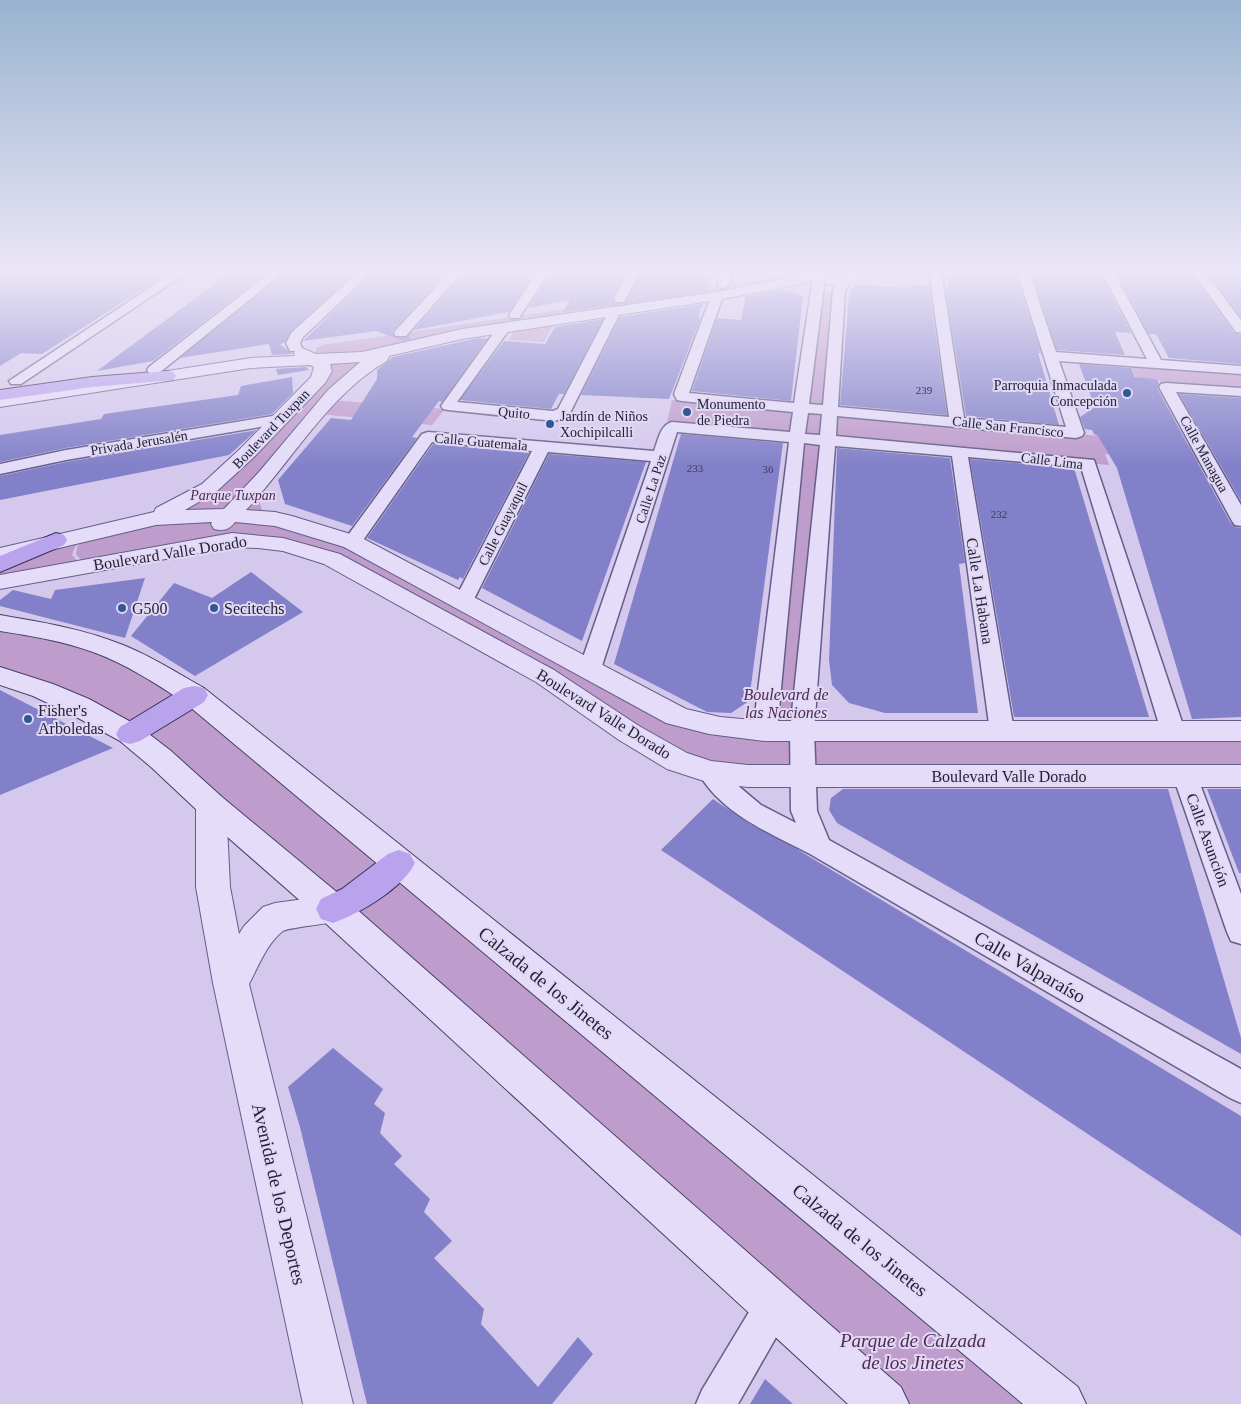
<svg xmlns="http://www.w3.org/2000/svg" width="1241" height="1404" viewBox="0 0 1241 1404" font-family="Georgia,serif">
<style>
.green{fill:#be9ccb}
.building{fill:#8280c9}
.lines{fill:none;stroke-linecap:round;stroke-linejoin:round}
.minor-casing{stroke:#645e88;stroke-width:3}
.tertiary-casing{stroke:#645e88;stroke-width:2}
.secondary-casing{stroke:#46416a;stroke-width:2}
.primary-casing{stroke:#353256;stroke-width:2}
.minor{fill:#e4dcf8;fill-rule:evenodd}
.tertiary{fill:#e4dcf8;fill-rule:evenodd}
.secondary{fill:#e4dcf8;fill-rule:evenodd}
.primary{fill:#b9a3ed;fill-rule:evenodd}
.poi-dot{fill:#315894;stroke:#e1d8f4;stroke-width:2}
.labels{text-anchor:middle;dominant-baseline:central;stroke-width:4;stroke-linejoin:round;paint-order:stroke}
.far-number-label{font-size:11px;fill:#3b395d}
.far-poi-label{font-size:14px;fill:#232139;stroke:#e1d8f4;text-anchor:start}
.far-street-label{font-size:14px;fill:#232139;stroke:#e1d8f4}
.far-park-label{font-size:14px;font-style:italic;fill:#4f2855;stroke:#e1d8f4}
.street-label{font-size:16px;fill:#232139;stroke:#e1d8f4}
.poi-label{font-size:16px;fill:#232139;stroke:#e1d8f4;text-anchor:start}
.park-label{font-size:16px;font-style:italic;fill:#4f2855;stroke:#e1d8f4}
.near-street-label{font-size:19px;fill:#232139;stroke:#e1d8f4}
.near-park-label{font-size:19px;font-style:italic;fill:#4f2855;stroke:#e1d8f4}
</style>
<rect width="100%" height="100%" fill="#d4c8ed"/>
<!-- green -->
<path class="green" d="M802 273 811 278 393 350 320 358 315 353 317 348 322 345 768 279Z
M818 291 838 292 830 409 1199 446 1209 464 1105 454 1109 465 828 439 803 725H766Z
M555 322 544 342 509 340 516 328Z
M315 359 373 360 255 488 262 510 272 519 159 517 207 491 320 379Z
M1128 361 1241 370V392L1166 387 1157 379 1136 377Z
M330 400 445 409 432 425 319 414Z
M672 400 798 409 795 435 667 423Z
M155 519 274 521 351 543 703 727 1241 731V776L709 771 333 557 253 539 86 566 76 554 77 547 83 540Z
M79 541 74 549 72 555 83 567 0 582V565Z
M0 624 95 645 193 697 1056 1404H897L135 732 0 672Z"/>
<!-- building -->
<path class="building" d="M0 271H171L42 354 21 353 0 366Z
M232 271H269L153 361 97 371Z
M287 271H357L291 331 284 343 280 344 292 354 272 355 269 344 180 358Z
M375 271H448L392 332 396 338H406L410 335V339L403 341 376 331 303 341Z
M465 271H536L509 312 414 330Z
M552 271H626L612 298 614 303 622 304 563 312 570 300 528 308Z
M642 271H711L707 292 625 304Z
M944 271H1015L1041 353H1038L1059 425 966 416 945 287H949Z
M1031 271H1099L1131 333 1115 332 1125 355 1057 350Z
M1115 271H1190L1234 333 1241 335V364L1169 358 1156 334H1149Z
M1206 271H1241V317Z
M855 284 906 288 915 285 929 286 947 415 840 405 849 295Z
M777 290 793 292 803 296 791 401 692 391 717 318 741 320 746 296Z
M703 304 698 317H701L669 399 581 395 620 317Z
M603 319 564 394H559L551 409 460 400 504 341 545 344 555 327Z
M478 338 487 339 442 402 439 401 412 437 417 438 352 526 285 504 278 480 331 418 351 420 377 379V370L393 357Z
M1079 364 1131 368 1135 377 1157 379 1159 384 1157 388 1230 522 1235 527 1241 528V717L1192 719 1117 468 1098 436 1094 434 1092 430 1085 429 1080 417 1095 407Z
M306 367 309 370 278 375 276 369Z
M292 377 293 393 272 414 66 448 0 462V435L101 419 104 414 238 395 241 386Z
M1179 394 1241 398V501Z
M257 430 229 455 0 500V476L66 462Z
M681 434 783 443 749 701 731 713 707 712 614 664Z
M433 444 529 453 463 579 460 577 458 580 367 538Z
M837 448 950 458 965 563 959 564 978 713H885L849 703 832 685 829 660Z
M549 454 646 462 582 641 482 588Z
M970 459 1074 468 1149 717H1014Z
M251 572 303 612 195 676 131 636 174 583 212 598Z
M145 578 125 638 0 606V600L13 590 51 599 55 590Z
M0 690 113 748 0 795Z
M843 789H1168L1241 1038V1054L837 823 829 810 831 798Z
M1207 789H1241V873H1239Z
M713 799 747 822 795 848 1241 1116V1236L661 850Z
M333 1048 383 1089 374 1104 385 1113 380 1133 402 1156 394 1164 430 1199 424 1212 452 1241 434 1258 484 1309 481 1324 538 1387 578 1337 593 1354 552 1404H367L300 1127 288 1087Z
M765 1379 793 1404H750Z"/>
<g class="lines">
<defs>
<path id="minor" d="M175 271H189L21 384H11L9 381Z
M272 271H285L159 373H149L147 370 149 367Z
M360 271H373L303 337 300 343 302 348 300 351H290L286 343 292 332Z
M451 271H463L406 336H396L394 333 396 330Z
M538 271H550L519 318H511L509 315Z
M628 271H640L624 302H616L614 299Z
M721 271H733L729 285 723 289 717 285Z
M929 271H941L964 418 1066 427 1017 271H1029L1056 352 1147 359 1101 271H1113L1161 360 1241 366V374L1059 361 1084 433 1082 436 1076 438 837 416 836 436 1094 460 1185 731 1181 737 1173 739 1165 737 1161 731 1081 467 968 457 1014 731 1010 737 1002 739 994 737 990 731 952 456 835 446 814 731 817 811 829 840 1241 1069V1103L1230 1098 810 854C770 833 721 814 698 772L701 766 710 763 719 766 736 784 761 805 796 823 791 811 790 731 820 445 804 443 777 731 773 737 765 739 757 737 753 731 789 442 677 432 601 669 598 674 590 676 582 674 579 669 651 461 548 452 471 605 464 607 457 605 454 601 532 451 432 442 359 546 352 548 345 546 343 542 422 434 428 432 654 451C658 441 660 425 672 422L790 432 793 412 682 401 677 400 674 394 711 296 717 292 723 296 689 393 794 403 813 278 819 274 825 278 809 404 823 405 833 291 841 278 845 276 851 280 845 291 838 407 949 417ZM808 413 822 414 820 435 805 434Z
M1192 271H1204L1241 320V333L1236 332Z
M615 307 621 311 569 415 555 421 448 410 443 409 441 406 500 324 505 323 511 327 457 402 553 411 558 409 609 311Z
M1166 383 1241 388V396L1176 392 1241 505V526L1235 525 1232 521 1159 387 1161 384Z
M279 415 284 417 287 420 284 423 66 460 0 474V464L66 450Z
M1185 767 1194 770 1197 776 1241 894V944L1231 941 1227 932 1173 776 1176 770Z
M774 1286 787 1292 793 1305 787 1318 738 1404H696L702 1390 761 1292Z"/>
<path id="tertiary" d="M797 271H814L832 276 847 275 854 271H868V274L860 280 848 284 832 285 815 281 717 300 462 339 389 356 387 361C330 393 291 462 246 510L275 512 292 516 360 537 686 709 720 717 765 721H1241V741H765L709 734 666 723 344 547 275 526 235 522C229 530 224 531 214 529L211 524 212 522 156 525 0 562V548L154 512 156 508 202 484 241 448 311 377 314 367 310 365 251 368 0 407V397L251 358 295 356 294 353 296 349 302 348 316 354 362 352 462 329 717 292 801 275ZM360 362 328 390 259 472 224 509 185 510 216 492 255 456 325 383 332 371 330 364Z
M232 533 283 538 340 554 554 670 639 726 687 753 711 761 748 765H1241V787H748L710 783 667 769 619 740 536 682 324 564 283 551 258 548 232 547 0 589V575Z
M211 793 222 797 226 805 230 887 239 934 244 926 263 907 275 903 333 895 345 899 350 909 345 919C332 924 290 927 283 931 267 943 258 967 249 984L353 1404H303L213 983 196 887V805L200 797Z"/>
<path id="secondary" d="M0 615C41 622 84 629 123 645 151 656 177 673 204 688L1078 1387 1086 1404H1023L184 702C155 683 126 664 93 652 63 641 31 636 0 631Z
M0 667 53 684 89 699 140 727 171 751 222 797 345 899 901 1387 909 1404H848L321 919 200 813 151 767 120 741 69 713 33 696 0 685Z"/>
<path id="primary" d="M167 371 173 372 176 376 173 380 92 387 0 400V390L92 377Z
M56 533 64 535 67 540 64 545 0 572V556Z
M194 686 204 688 208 695 204 702 140 741 130 744 120 741 116 734 120 727 184 688Z
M399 850 410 854 415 863C403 888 359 914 333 923L321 919 316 909 321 899 342 889 388 854Z"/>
</defs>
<!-- minor casing -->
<use href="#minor" class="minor-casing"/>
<!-- tertiary casing -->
<use href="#tertiary" class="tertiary-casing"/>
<!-- secondary casing -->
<use href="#secondary" class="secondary-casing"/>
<!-- primary casing -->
<use href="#primary" class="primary-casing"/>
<!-- minor -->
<use href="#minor" class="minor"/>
<!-- tertiary -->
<use href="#tertiary" class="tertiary"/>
<!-- secondary -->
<use href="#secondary" class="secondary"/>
<!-- primary -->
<use href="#primary" class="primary"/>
</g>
<!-- sky -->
<linearGradient id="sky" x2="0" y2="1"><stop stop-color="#98b3cf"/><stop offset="0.58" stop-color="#ece6f7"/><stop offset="1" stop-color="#ece6f7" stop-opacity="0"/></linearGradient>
<rect width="1241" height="468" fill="url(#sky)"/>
<!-- markers -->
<g class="poi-dot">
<circle cx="1127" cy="393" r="5"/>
<circle cx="687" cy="412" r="5"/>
<circle cx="550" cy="424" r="5"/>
<circle cx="122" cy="608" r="5"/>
<circle cx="214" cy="608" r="5"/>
<circle cx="28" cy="719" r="5"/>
</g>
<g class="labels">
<!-- far-number labels -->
<g class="far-number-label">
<text x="924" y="390">239</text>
<text x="695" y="468">233</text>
<text x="768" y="469">36</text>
<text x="999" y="514">232</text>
</g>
<!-- far-poi labels -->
<g class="far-poi-label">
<text x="1117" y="385" text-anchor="end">Parroquia Inmaculada<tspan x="1117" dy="16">Concepción</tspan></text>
<text x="697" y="404">Monumento<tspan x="697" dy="16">de Piedra</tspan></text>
<text x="560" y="416">Jardín de Niños<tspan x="560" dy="16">Xochipilcalli</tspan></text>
</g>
<!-- far-street labels -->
<g class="far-street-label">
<text transform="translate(514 413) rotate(5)">Quito</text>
<text transform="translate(1008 427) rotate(6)">Calle San Francisco</text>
<text transform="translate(271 429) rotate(-46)">Boulevard Tuxpan</text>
<text transform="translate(481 442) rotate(5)">Calle Guatemala</text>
<text transform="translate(139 443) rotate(-9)">Privada Jerusalén</text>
<text transform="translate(1204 454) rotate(61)">Calle Managua</text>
<text transform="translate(1052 461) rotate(7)">Calle Lima</text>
<text transform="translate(651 489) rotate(-72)">Calle La Paz</text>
<text transform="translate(503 524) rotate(-63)">Calle Guayaquil</text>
</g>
<!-- far-park labels -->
<g class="far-park-label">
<text x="233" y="495">Parque Tuxpan</text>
</g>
<!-- street labels -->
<g class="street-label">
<text transform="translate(170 553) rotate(-9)">Boulevard Valle Dorado</text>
<text transform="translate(980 591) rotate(81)">Calle La Habana</text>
<text transform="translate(604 714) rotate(32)">Boulevard Valle Dorado</text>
<text x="1009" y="776">Boulevard Valle Dorado</text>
<text transform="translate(1208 840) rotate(70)">Calle Asunción</text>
</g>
<!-- poi labels -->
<g class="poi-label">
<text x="132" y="608">G500</text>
<text x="224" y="608">Secitechs</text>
<text x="38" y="710">Fisher's<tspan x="38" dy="18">Arboledas</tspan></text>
</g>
<!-- park labels -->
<g class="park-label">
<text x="786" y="694">Boulevard de<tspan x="786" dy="18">las Naciones</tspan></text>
</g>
<!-- near-street labels -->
<g class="near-street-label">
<text transform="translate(1030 967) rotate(30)">Calle Valparaíso</text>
<text transform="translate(546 983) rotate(39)">Calzada de los Jinetes</text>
<text transform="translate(279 1194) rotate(77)">Avenida de los Deportes</text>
<text transform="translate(860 1240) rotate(39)">Calzada de los Jinetes</text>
</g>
<!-- near-park labels -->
<g class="near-park-label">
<text x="913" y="1340">Parque de Calzada<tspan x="913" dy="22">de los Jinetes</tspan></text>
</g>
</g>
</svg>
